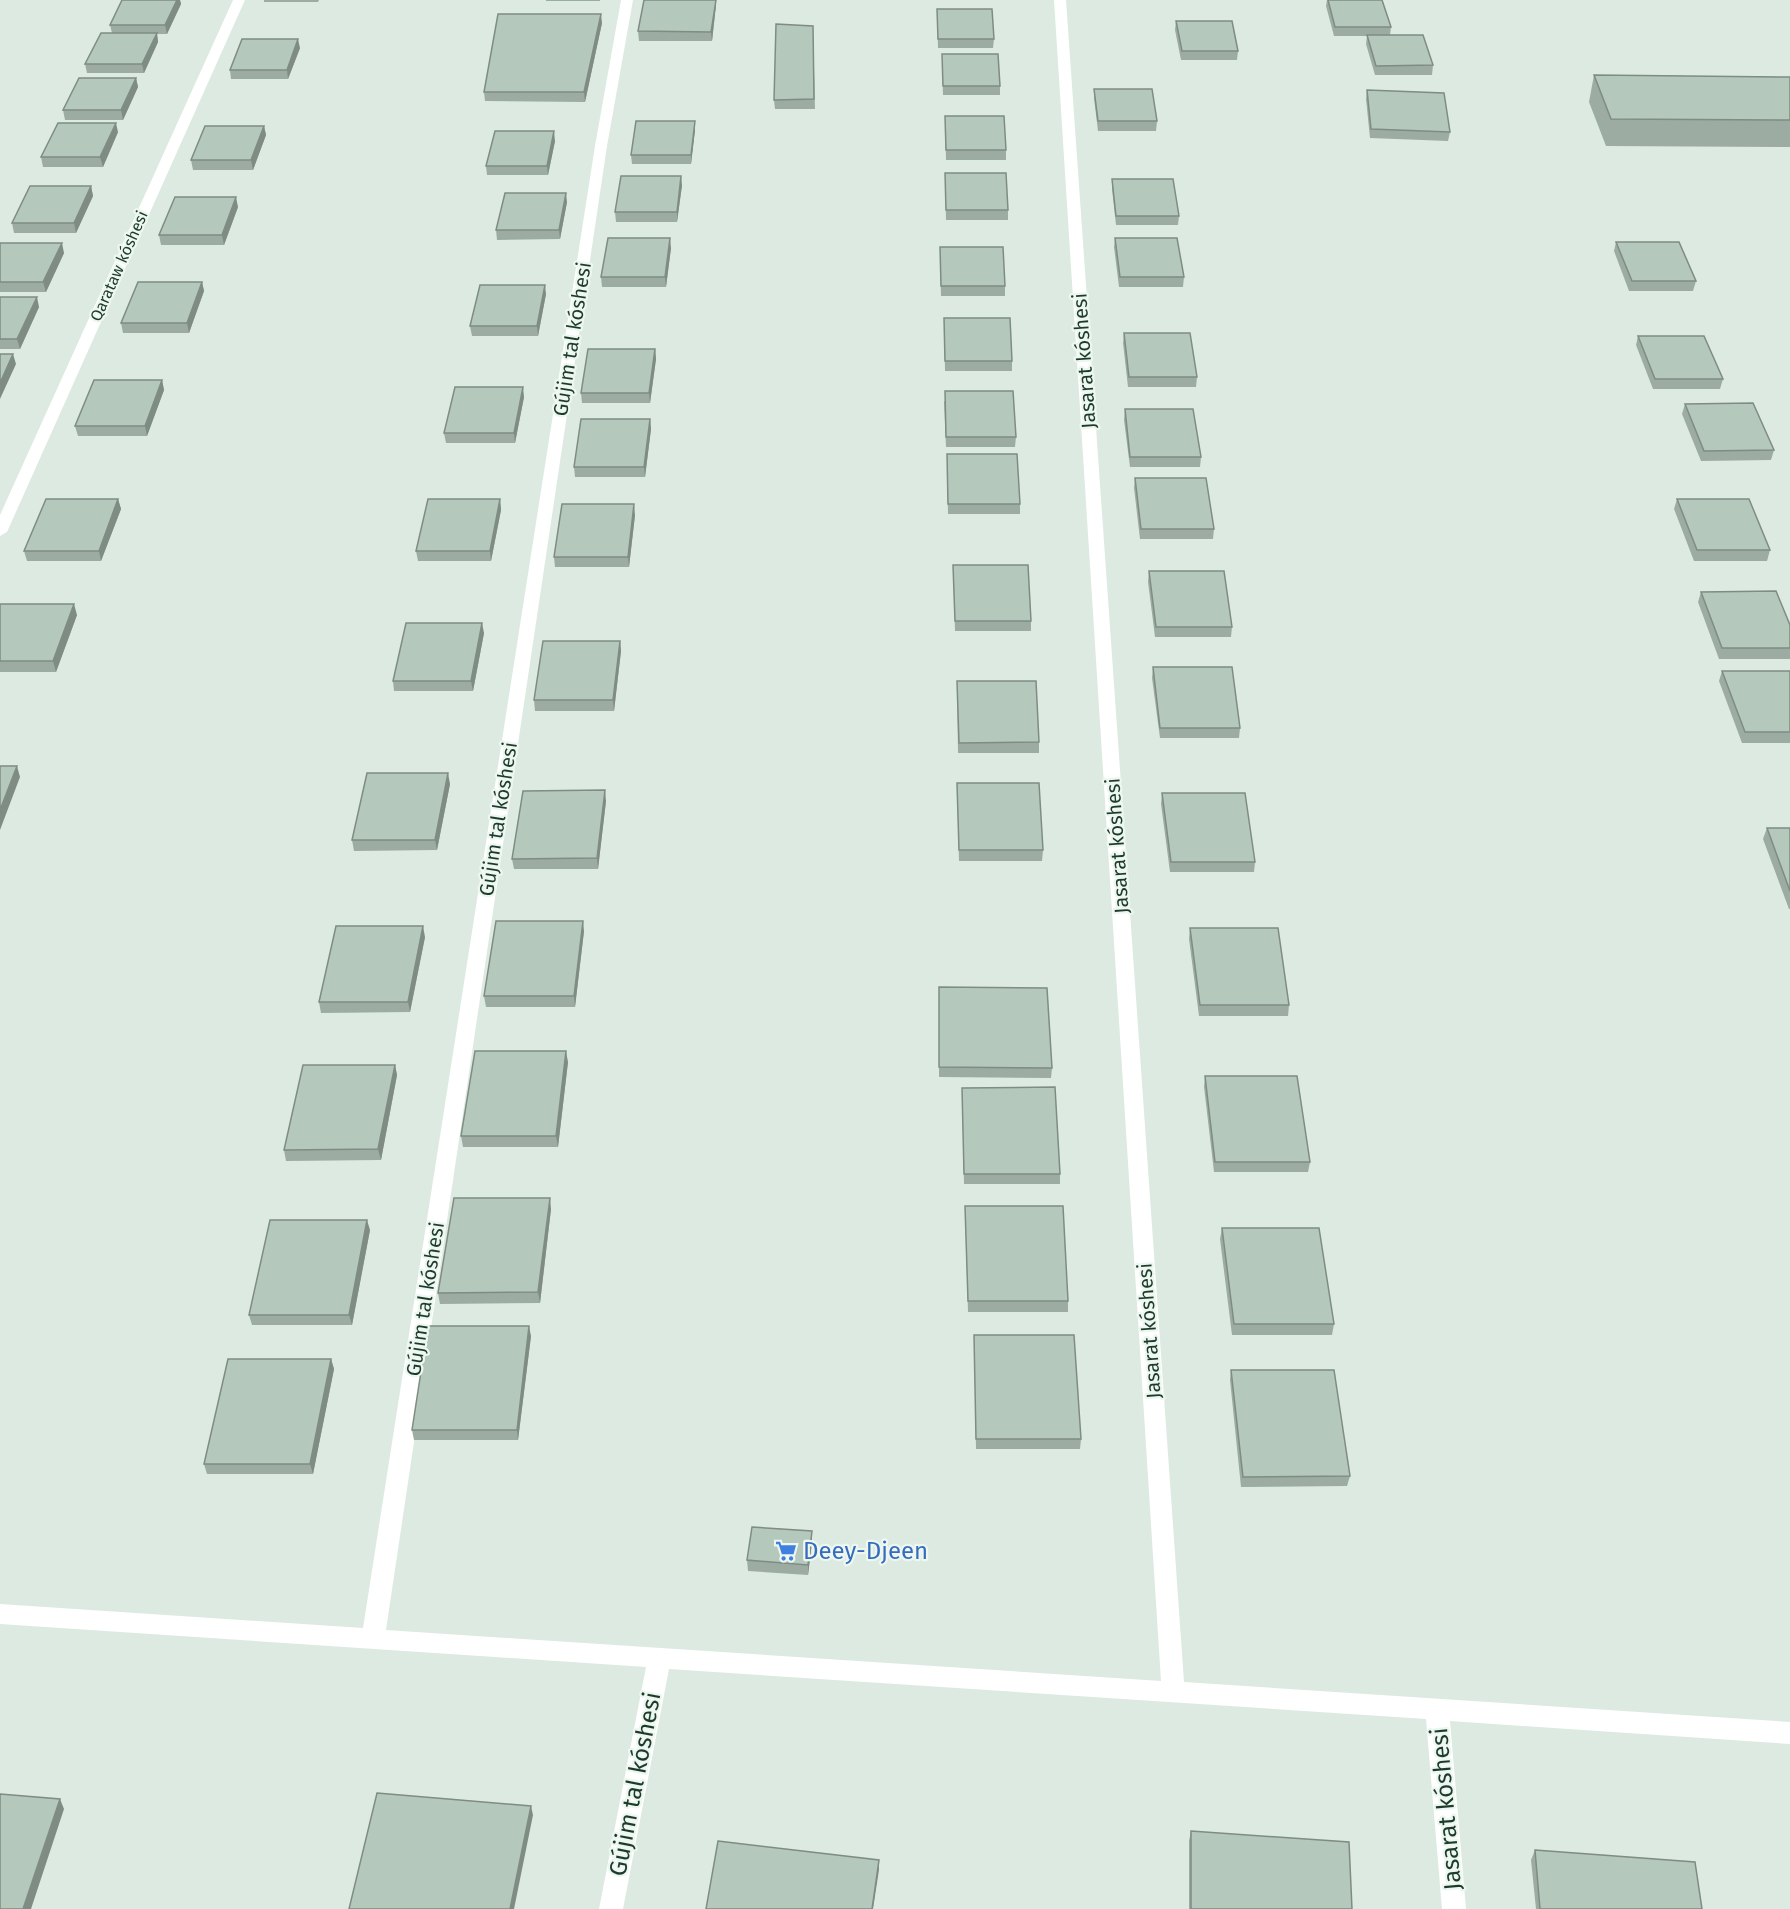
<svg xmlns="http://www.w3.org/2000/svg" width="1790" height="1909" viewBox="0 0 1790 1909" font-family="'Fira Sans',sans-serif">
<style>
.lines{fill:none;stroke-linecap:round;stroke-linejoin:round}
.minor{fill:#fff;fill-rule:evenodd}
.wall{fill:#9caca2}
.shaded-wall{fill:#7f8c84}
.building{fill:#b5c8bc;stroke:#7f8c84;stroke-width:1.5}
.labels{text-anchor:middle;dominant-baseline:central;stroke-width:4.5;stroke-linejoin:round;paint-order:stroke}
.far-street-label{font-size:16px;fill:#1d3b2c;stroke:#edf7f0}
.street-label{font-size:20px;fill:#1d3b2c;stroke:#edf7f0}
.near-shop-label{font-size:24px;fill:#366cbe;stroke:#edf7f0;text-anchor:start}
.near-street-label{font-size:24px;fill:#1d3b2c;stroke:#edf7f0}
</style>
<rect width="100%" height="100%" fill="#ddeae1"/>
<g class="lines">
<!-- minor -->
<path class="minor" d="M233 0H245L7 532 0 536V515Z
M621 0H633L607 146 386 1630 1161 1681 1054 0H1066L1184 1682 1790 1722V1744L1450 1721 1466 1909H1442L1426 1719 669 1669 623 1909H599L646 1667 0 1624V1604L363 1628 595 146Z"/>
</g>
<!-- wall -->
<path class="wall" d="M122 0H180L181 4 167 34H157L158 42 144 73H87L85 64 112 33 110 25Z
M264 0H319L318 2H264Z
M546 0H600V1H546Z
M1327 0H1382L1391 27 1390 35 1433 65 1432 75H1375L1366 44 1367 36H1334L1326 6Z
M716 5 712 41H639L638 31Z
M937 9 994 39 993 48H938Z
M1176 21 1238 51 1237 60H1181L1175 30Z
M602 23 585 102 485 101 484 92Z
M813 26 815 109H775L774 100Z
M300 48 288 79H231L230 70Z
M942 64 1000 86V95H943Z
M1594 75 1790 77V147L1606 146 1589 102Z
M136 78 138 87 123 120H65L63 110Z
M1094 89 1157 121 1156 131H1098L1094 98Z
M1367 90 1450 132 1448 141 1370 138 1366 99Z
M945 116 1006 150V160H946Z
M695 121V130L691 164H632L631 155Z
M264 126 266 135 253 170H193L191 160Z
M118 132 103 167H43L41 157Z
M555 141 548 175H487L486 166Z
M945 173 1008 210V220H946Z
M1112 179 1179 216 1178 225H1116L1112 189Z
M682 185 677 222H616L615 212Z
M91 186 93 196 76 233H14L12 223Z
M567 202 560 239 497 240 496 230Z
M238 207 224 245H161L159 235Z
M1115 238 1184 277 1183 287H1119L1114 247Z
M1616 242 1696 281 1693 291H1629L1614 251Z
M0 243 64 253 46 292H0Z
M671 248 666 287H602L601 277Z
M940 257 1005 286V296H941Z
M202 282 204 291 189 333H123L121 323Z
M546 294 538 336H472L470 326Z
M0 297 39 307 20 349H0Z
M944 318 1012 361V371H945Z
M1124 333 1197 377 1196 387H1128L1123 343Z
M1638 336 1723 379 1720 389H1653L1636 345Z
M655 349 656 359 650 403H582L581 393Z
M162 380 164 390 147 436H78L75 426Z
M524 397 515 443H446L444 433Z
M944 401 1016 437 1015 447H946Z
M1685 404 1774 450 1771 460 1701 461 1682 414Z
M1125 409 1201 457 1200 467H1130L1124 420Z
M650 419 651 429 645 477H575L574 467Z
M947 454 1020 504V514H948Z
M1135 478 1214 529 1213 539H1140L1134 488Z
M118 499 121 509 101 561H27L24 551Z
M500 499 501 510 491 561H418L416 551Z
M1677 499 1770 550 1767 561H1694L1674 509Z
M635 515 629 567H555L554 557Z
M953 565 1031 621V631H955Z
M1149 571 1232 627 1231 637H1155L1148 582Z
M1701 592 1790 625V659H1719L1698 602Z
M0 604 77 615 56 672H0Z
M484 633 473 691H394L393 681Z
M620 641 621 651 614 711H535L534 700Z
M1153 667 1240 728 1239 738H1160L1152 678Z
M1722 671H1790V743H1742L1719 681Z
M957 681 1039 742V753H958Z
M957 783 1043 850 1042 861H959Z
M450 784 437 850 354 851 352 840Z
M1162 793 1255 862 1254 872H1170L1161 804Z
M606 801 598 869H514L512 859Z
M1767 828H1790V909H1789L1763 839Z
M1190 928 1289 1005 1288 1016H1199L1189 939Z
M584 931 575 1007H486L484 996Z
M425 937 410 1012 321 1013 319 1002Z
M939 987 1052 1068 1051 1078 939 1077Z
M568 1062 558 1147H463L461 1136Z
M395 1065 397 1075 381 1160 286 1161 284 1150Z
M1205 1076 1310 1162 1308 1172H1214L1204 1087Z
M962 1088 1060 1174V1184H964Z
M965 1206 1068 1301V1312H968Z
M551 1209 540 1303 440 1304 438 1293Z
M1222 1228 1334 1324 1332 1335H1232L1220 1239Z
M370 1230 352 1325H252L249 1315Z
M974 1335 1081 1439 1080 1449H976Z
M531 1336 518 1440H414L412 1430Z
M331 1359 334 1369 313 1474H207L204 1464Z
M1231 1370 1350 1476 1347 1486 1241 1487 1230 1380Z
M812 1531V1542L808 1575 748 1571 747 1560Z
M1191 1831 1352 1909H1189V1841Z
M1535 1850 1702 1909H1536L1531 1860Z"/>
<!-- shaded-wall -->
<path class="shaded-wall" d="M177 0H180L181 4 167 34 165 25Z
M716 0V5L712 41 711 32Z
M601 14 602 23 585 102 584 92Z
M157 33 158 42 144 73 142 64Z
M298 39 300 48 288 79 287 70Z
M136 78 138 87 123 120 121 110Z
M695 121V130L691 164V155Z
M116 123 118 132 103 167 100 157Z
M264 126 266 135 253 170 251 160Z
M554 131 555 141 548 175 547 166Z
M681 176 682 185 677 222V212Z
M91 186 93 196 76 233 74 223Z
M566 193 567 202 560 239 559 230Z
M236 197 238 207 224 245 222 235Z
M670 238 671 248 666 287 665 277Z
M62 243 64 253 46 292 43 282Z
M202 282 204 291 189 333 187 323Z
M545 285 546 294 538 336 537 326Z
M37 297 39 307 20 349 17 339Z
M655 349 656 359 650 403 649 393Z
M13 354 16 364 0 399V383Z
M162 380 164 390 147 436 145 426Z
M523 387 524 397 515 443 514 433Z
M650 419 651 429 645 477 644 467Z
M118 499 121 509 101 561 99 551Z
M500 499 501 510 491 561 490 551Z
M634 504 635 515 629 567 628 557Z
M74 604 77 615 56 672 53 661Z
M482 623 484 633 473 691 471 681Z
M620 641 621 651 614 711 613 700Z
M17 766 20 777 0 830V810Z
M448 773 450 784 437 850 435 840Z
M605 790 606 801 598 869 597 858Z
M583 921 584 931 575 1007 574 996Z
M423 926 425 937 410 1012 408 1002Z
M566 1051 568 1062 558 1147 556 1136Z
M395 1065 397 1075 381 1160 378 1149Z
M550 1198 551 1209 540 1303 538 1292Z
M367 1220 370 1230 352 1325 349 1315Z
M529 1326 531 1336 518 1440 517 1430Z
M331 1359 334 1369 313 1474 310 1464Z
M812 1531V1542L808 1575V1565Z
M60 1799 64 1809 31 1909H23Z
M531 1806 533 1815 514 1909H510Z
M879 1860V1870L873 1909H872Z"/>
<!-- building -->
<path class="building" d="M122 0H177L165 25H110Z
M644 0H716L711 32 638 31Z
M1328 0H1382L1391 27H1335Z
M937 9H992L994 39H938Z
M498 14H601L584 92H484Z
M1176 21H1232L1238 51H1182Z
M776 24 813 26 814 99 774 100Z
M101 33H157L142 64H85Z
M1367 35H1423L1433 65 1376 66Z
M242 39H298L287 70H230Z
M942 54H998L1000 86H943Z
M1594 75 1790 77V120L1611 119Z
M79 78H136L121 110H63Z
M1094 89H1152L1157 121H1098Z
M1367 90 1444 93 1450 132 1371 129Z
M945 116H1004L1006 150H946Z
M636 121H695L691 155H631Z
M58 123H116L100 157H41Z
M205 126H264L251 160H191Z
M495 131H554L547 166H486Z
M945 173H1006L1008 210H946Z
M621 176H681L677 212H615Z
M1112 179H1173L1179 216H1116Z
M30 186H91L74 223H12Z
M505 193H566L559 230H496Z
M175 197H236L222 235H159Z
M608 238H670L665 277H601Z
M1115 238H1177L1184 277H1120Z
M1616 242H1679L1696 281H1632Z
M0 243H62L43 282H0Z
M940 247H1003L1005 286H941Z
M138 282H202L187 323H121Z
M480 285H545L537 326H470Z
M0 297H37L17 339H0Z
M944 318H1010L1012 361H945Z
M1124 333H1190L1197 377H1129Z
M1638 336H1704L1723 379H1655Z
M588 349H655L649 393H581Z
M0 354H13L0 383Z
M94 380H162L145 426H75Z
M455 387H523L514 433H444Z
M945 391H1013L1016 437H946Z
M1753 403 1774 450 1704 451 1685 404Z
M1125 409H1193L1201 457H1130Z
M581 419H650L644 467H574Z
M947 454H1017L1020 504H948Z
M1135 478H1206L1214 529H1141Z
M46 499H118L99 551H24Z
M428 499H500L490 551H416Z
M1677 499H1749L1770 550H1697Z
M562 504H634L628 557H554Z
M953 565H1028L1031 621H955Z
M1149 571H1224L1232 627H1156Z
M1776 591 1790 625V648H1722L1701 592Z
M0 604H74L53 661H0Z
M406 623H482L471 681H393Z
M543 641H620L613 700H534Z
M1153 667H1232L1240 728H1160Z
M1722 671H1790V732H1745Z
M957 681H1036L1039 742 959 743Z
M0 766H17L0 810Z
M367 773H448L435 840H352Z
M957 783H1039L1043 850H959Z
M605 790 597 858 512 859 523 791Z
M1162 793H1245L1255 862H1171Z
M1767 828H1790V891Z
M496 921H583L574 996H484Z
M336 926H423L408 1002H319Z
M1190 928H1278L1289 1005H1200Z
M939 987 1047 988 1052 1068 939 1067Z
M475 1051H566L556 1136H461Z
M303 1065H395L378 1149 284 1150Z
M1205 1076H1297L1310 1162H1215Z
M1055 1087 1060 1174H964L962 1088Z
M454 1198H550L538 1292 438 1293Z
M965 1206H1063L1068 1301H968Z
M270 1220H367L349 1315H249Z
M1222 1228H1319L1334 1324H1234Z
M428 1326H529L517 1430H412Z
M974 1335H1074L1081 1439H976Z
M228 1359H331L310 1464H204Z
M1231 1370H1334L1350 1476 1243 1477Z
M752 1527 812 1531 808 1565 747 1560Z
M377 1793 531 1806 510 1909H349Z
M0 1794 60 1799 23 1909H0Z
M1191 1831 1349 1842 1352 1909H1191Z
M718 1841 879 1860 872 1909H706Z
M1535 1850 1695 1862 1702 1909H1540Z"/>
<!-- icons -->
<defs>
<symbol id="supermarket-bare" viewBox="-9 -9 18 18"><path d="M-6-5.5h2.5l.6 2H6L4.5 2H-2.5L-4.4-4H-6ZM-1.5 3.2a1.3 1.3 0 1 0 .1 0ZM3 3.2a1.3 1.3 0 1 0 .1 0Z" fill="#3f7fe0" stroke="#edf7f0" stroke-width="2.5" paint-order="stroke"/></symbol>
</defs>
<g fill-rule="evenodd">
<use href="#supermarket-bare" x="771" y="1536" width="30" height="30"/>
</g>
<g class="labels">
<!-- far-street labels -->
<g class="far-street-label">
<text transform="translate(119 266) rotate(-66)">Qarataw kóshesi</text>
</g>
<!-- street labels -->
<g class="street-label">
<text transform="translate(572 339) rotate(-81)">Gújim tal kóshesi</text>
<text transform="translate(1084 361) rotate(-94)">Jasarat kóshesi</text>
<text transform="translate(498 819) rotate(-81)">Gújim tal kóshesi</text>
<text transform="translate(1117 846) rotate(-94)">Jasarat kóshesi</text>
<text transform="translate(425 1299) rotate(-81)">Gújim tal kóshesi</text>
<text transform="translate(1149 1331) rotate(-94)">Jasarat kóshesi</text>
</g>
<!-- near-shop labels -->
<g class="near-shop-label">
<text x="803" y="1551">Deey-Djeen</text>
</g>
<!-- near-street labels -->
<g class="near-street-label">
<text transform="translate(635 1784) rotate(-79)">Gújim tal kóshesi</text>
<text transform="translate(1446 1809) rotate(-95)">Jasarat kóshesi</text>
</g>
</g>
</svg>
